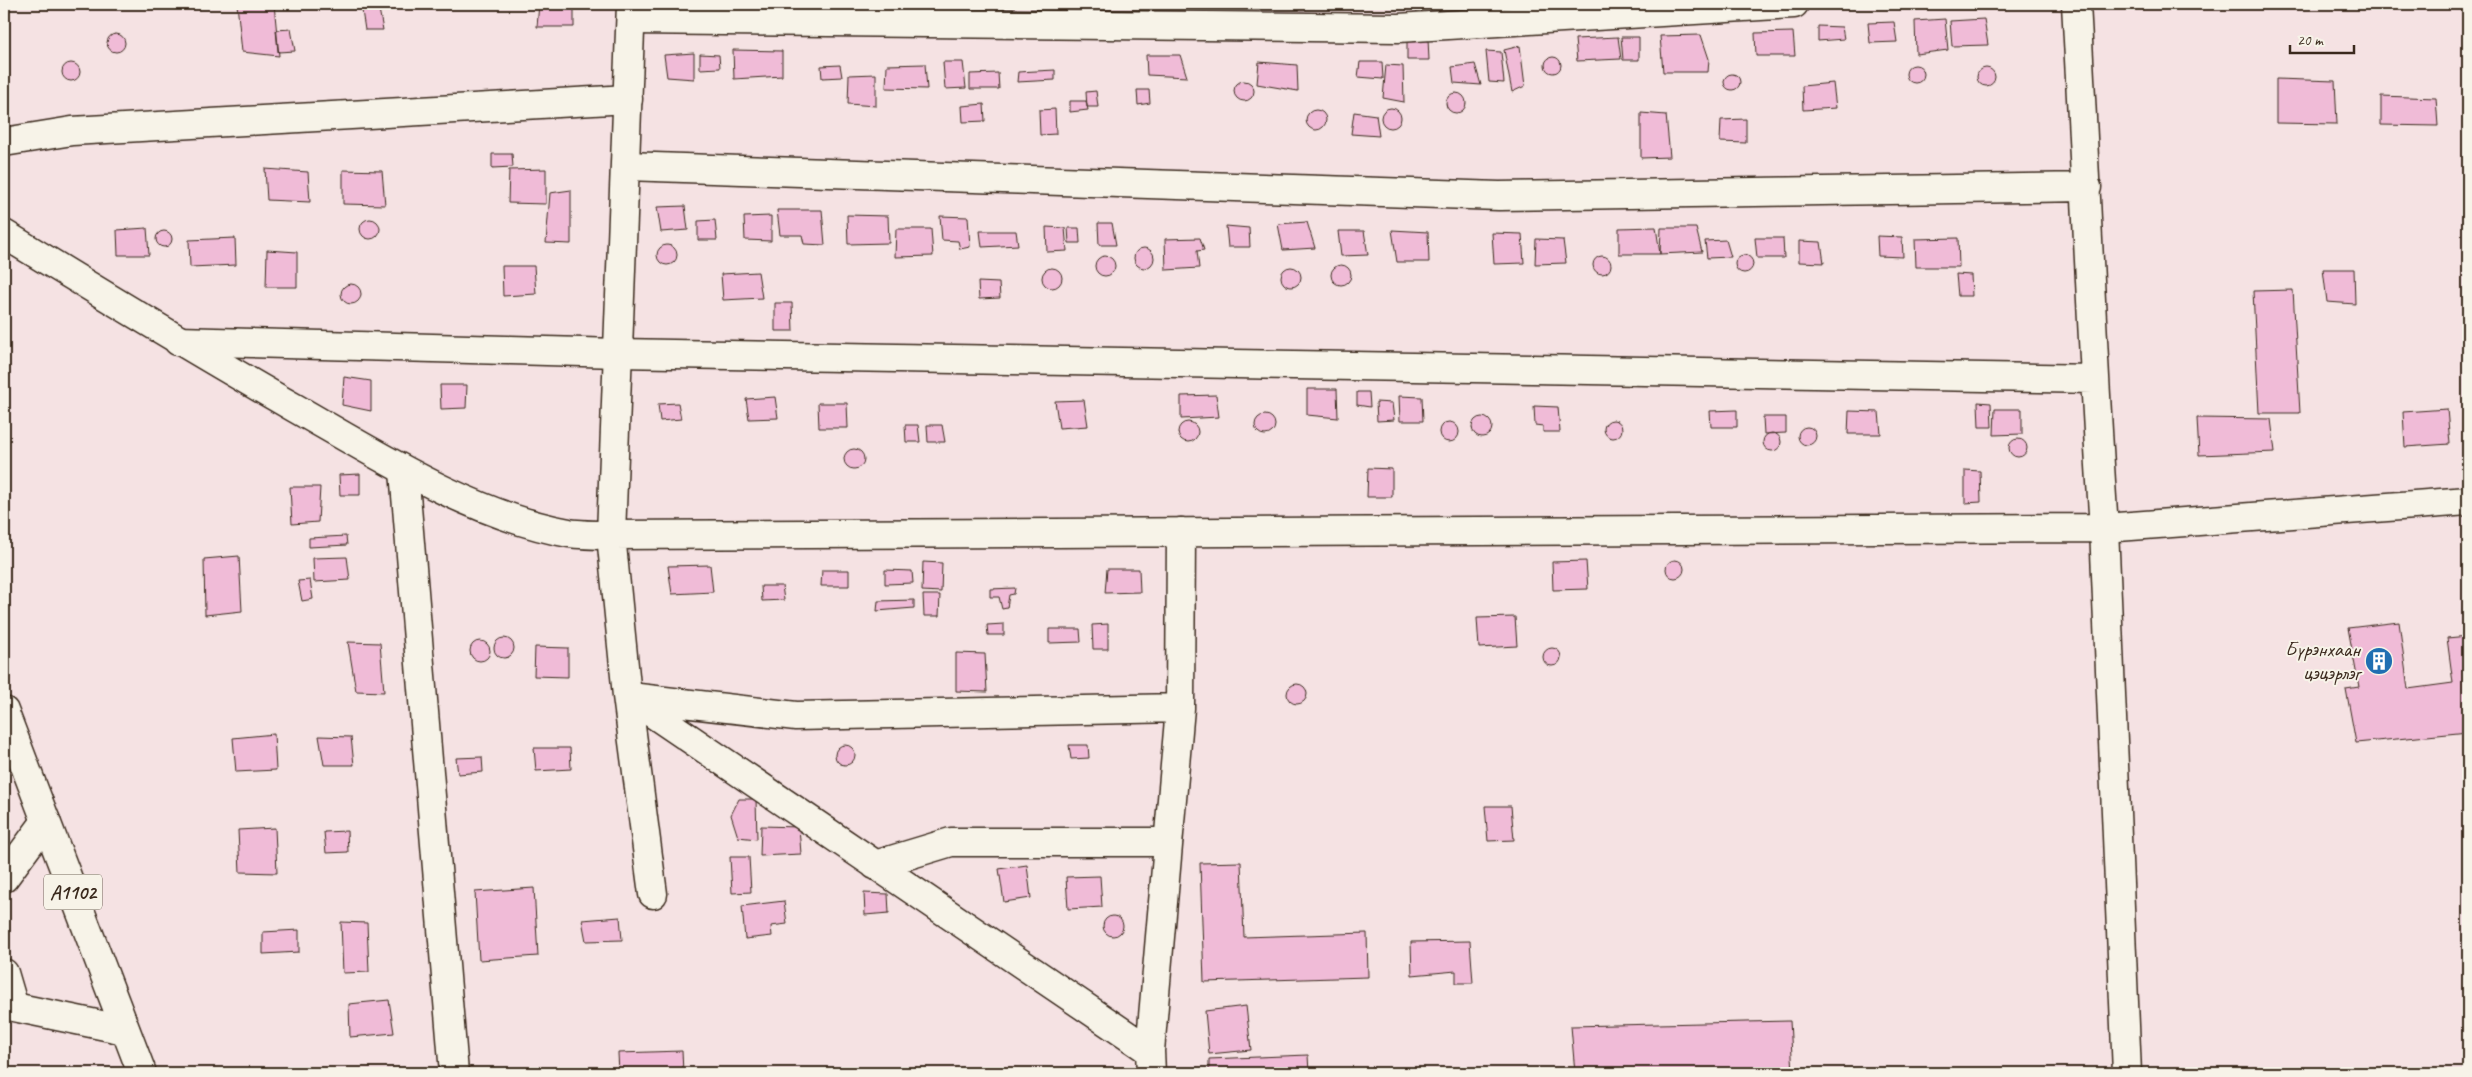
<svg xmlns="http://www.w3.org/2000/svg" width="2472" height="1077" viewBox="0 0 2472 1077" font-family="Caveat,sans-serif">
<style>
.building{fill:#f0bbd7;stroke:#3b2a1e}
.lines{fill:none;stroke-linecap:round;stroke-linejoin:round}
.minor-casing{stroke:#3b2a1e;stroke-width:31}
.major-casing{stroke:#3b2a1e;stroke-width:31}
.minor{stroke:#f7f3e8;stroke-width:28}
.major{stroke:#f7f3e8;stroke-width:28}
.labels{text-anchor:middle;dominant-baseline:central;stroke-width:4;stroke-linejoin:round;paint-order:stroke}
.shield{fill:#f7f3e8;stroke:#73665b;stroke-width:1}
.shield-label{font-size:20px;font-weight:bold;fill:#3b2a1e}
.poi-label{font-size:21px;fill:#3b2a1e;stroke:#f7f3e8;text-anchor:end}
</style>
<rect width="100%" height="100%" fill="#f5e2e3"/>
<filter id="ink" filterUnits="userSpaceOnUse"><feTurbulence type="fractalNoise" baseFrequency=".02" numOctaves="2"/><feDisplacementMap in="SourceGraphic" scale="10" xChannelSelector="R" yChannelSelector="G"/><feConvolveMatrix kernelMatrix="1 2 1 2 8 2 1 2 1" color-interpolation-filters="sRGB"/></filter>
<g filter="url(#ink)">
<!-- building -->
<path class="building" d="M237 4H274L279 56 242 52Z
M361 4H378L383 30H365Z
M539 4H574V27H537Z
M1945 19 1948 50 1916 54 1915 21Z
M1984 19 1988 45 1952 46 1950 21Z
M1894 22 1897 42 1870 43 1868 23Z
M1818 26 1842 27 1844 39 1818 41Z
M291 29 295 51 278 52 276 30Z
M1793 32 1795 56H1756L1755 33Z
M107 43a9 9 0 1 1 18 0a9 9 0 1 1-18 0Z
M1701 35 1709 59 1708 72H1663L1660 36Z
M1618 37 1621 59 1577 61 1575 39Z
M1621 37H1639V60H1623Z
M1407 39H1428L1429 60H1407Z
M1520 46 1525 86 1512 92 1504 50Z
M733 50 782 51V76L734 79Z
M1486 51 1501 52 1504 83 1489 82Z
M694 53V79L667 77 664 55Z
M700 54 719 55 720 68 700 69Z
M1146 55H1180L1187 77 1147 75Z
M1545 65a8 8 0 1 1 16 0a8 8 0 1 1-16 0Z
M943 62H963L966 88 945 89Z
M1259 62 1297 65 1298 91 1257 84Z
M1360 62H1382L1383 79 1358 77Z
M62 72a9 9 0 1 1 18 0a9 9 0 1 1-18 0Z
M925 64 927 89 886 88 887 65Z
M1475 64 1481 85 1454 83 1452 67Z
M840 65 842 77 822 78 821 66Z
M1386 65 1403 66 1404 102 1383 98Z
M1906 74a9 9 0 1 1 18 0a9 9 0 1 1-18 0Z
M1977 77a9 9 0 1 1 18 0a9 9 0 1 1-18 0Z
M1055 70V80L1017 82 1018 72Z
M998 73 999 89H970V74Z
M1724 82a8 8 0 1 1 16 0a8 8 0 1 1-16 0Z
M876 74V106L848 104 849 75Z
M2276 79 2335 81 2337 124 2276 123Z
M1234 91a10 10 0 1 1 20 0a10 10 0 1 1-20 0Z
M1833 83 1836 108 1803 110 1802 86Z
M1137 90H1149L1150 103 1138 105Z
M1096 91 1098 107H1087L1086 92Z
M1446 103a10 10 0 1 1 20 0a10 10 0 1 1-20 0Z
M2381 96 2436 98 2438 126 2381 125Z
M1070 101H1086L1088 110 1070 112Z
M984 104 985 121 963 122 962 106Z
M1381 118a10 10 0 1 1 20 0a10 10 0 1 1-20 0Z
M1055 109 1056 134 1040 135 1039 110Z
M1306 120a10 10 0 1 1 20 0a10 10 0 1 1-20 0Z
M1354 112 1376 115 1379 136 1351 134Z
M1641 113 1666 115 1670 157 1641 158Z
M1746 119V143L1720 142 1721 120Z
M492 154H512L513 167 492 168Z
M265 169 308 172 310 202 267 200Z
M546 169V204L508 203 509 170Z
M343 170 382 171 385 205 343 204Z
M571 190V244L546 243 550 193Z
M685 206 688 230 661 232 657 207Z
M777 210H822L825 245 804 244 802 235H780Z
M847 215 888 216 889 243 848 244Z
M771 216V241L745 240 744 217Z
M940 216 968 217 970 247 960 249 958 241 942 240Z
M360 229a10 10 0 1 1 20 0a10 10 0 1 1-20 0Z
M715 220 717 240H698V221Z
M1307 222 1315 248 1283 250 1278 224Z
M1098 223H1112L1116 245H1099Z
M1226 226 1249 228 1250 247H1228Z
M1046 227 1065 228 1067 251 1047 252Z
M1656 227 1660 254H1619V228Z
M147 228 149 255H118L117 230Z
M1068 228H1079L1080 243H1069Z
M1661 228H1696L1702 252 1660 254Z
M896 229H931L933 256 895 257Z
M1392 230 1428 232 1429 262H1397Z
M980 231H1016L1018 245 982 247Z
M1338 231H1364L1368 255 1341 256Z
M156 239a8 8 0 1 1 16 0a8 8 0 1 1-16 0Z
M1492 233 1522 234 1524 263 1494 264Z
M1877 236 1902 237 1903 257 1878 256Z
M235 238 236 265 190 267 189 240Z
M1200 238 1204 250 1197 251 1199 268 1166 270 1165 239Z
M1755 238H1783L1784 258H1757Z
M1958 238 1959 267H1916L1915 239Z
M1536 239 1563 240 1566 263 1535 264Z
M1726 240 1731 257 1707 258 1705 241Z
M1799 241 1821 242 1824 263 1799 262Z
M657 255a10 10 0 1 1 20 0a10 10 0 1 1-20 0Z
M1134 258a10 10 0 1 1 20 0a10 10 0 1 1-20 0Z
M267 250 297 252V287H266Z
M1735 264a9 9 0 1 1 18 0a9 9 0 1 1-18 0Z
M1095 266a10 10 0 1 1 20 0a10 10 0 1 1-20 0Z
M1593 265a9 9 0 1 1 18 0a9 9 0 1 1-18 0Z
M1331 275a10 10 0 1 1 20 0a10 10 0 1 1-20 0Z
M502 266H534L536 294 503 296Z
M1281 277a10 10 0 1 1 20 0a10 10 0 1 1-20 0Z
M1042 278a10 10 0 1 1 20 0a10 10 0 1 1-20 0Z
M2323 269H2354L2355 304 2327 302Z
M758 272 762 298 723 300 721 274Z
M1956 274 1971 275 1972 296H1958Z
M978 282 999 283 1000 298 979 299Z
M341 294a10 10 0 1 1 20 0a10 10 0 1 1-20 0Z
M2293 290 2300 413H2259L2253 291Z
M775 303H792L793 331H775Z
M344 377 371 381V411L342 405Z
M440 385H467L466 408 441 409Z
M1307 389H1337L1338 418 1307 415Z
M1357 392H1369L1370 407 1357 405Z
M1216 395 1219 417 1181 419V396Z
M1399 396 1422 397 1423 421H1400Z
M775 397 778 418 749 419 746 399Z
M1084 400 1088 426 1059 428 1055 401Z
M1376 402 1392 403 1394 420 1377 421Z
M1978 402 1991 403 1992 427H1979Z
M678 403 681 419 660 421 658 404Z
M818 403H847L848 428H819Z
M1534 406 1558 407 1560 432H1543V426L1535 425Z
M1995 409H2022V434L1994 435Z
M2447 409 2450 444 2405 447 2403 412Z
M1737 410V427H1711L1710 411Z
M1849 411 1879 412 1881 434H1848Z
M1255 425a10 10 0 1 1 20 0a10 10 0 1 1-20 0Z
M1763 417H1786V433L1764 434Z
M1472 427a10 10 0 1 1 20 0a10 10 0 1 1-20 0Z
M2197 418 2271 419 2275 452 2199 455Z
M1604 429a9 9 0 1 1 18 0a9 9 0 1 1-18 0Z
M1439 432a10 10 0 1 1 20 0a10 10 0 1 1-20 0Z
M1178 432a10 10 0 1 1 20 0a10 10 0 1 1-20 0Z
M905 425H918L920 442H906Z
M927 425H942L945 442H928Z
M1798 436a9 9 0 1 1 18 0a9 9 0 1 1-18 0Z
M1763 442a9 9 0 1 1 18 0a9 9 0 1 1-18 0Z
M2009 448a9 9 0 1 1 18 0a9 9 0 1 1-18 0Z
M844 459a10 10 0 1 1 20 0a10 10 0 1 1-20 0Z
M1368 468 1392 469V497H1367Z
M1965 470 1980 471 1981 502 1965 503Z
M360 474V495H340L339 475Z
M290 487H320L318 522 292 524Z
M346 536 347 545 309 547V538Z
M239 556 242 611 205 615 204 559Z
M347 557 350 580 314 582 313 558Z
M1666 569a9 9 0 1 1 18 0a9 9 0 1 1-18 0Z
M1586 561 1588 589 1553 590 1552 562Z
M923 562 942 563 941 592 922 591Z
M710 565 713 592 672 594 668 566Z
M1107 569H1139L1140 592 1105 593Z
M822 570H849V586H821Z
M885 570 912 571 913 583 885 584Z
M310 580 313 599 302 601 298 581Z
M761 586H782L784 600 762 601Z
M1015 588 1014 594 1009 595 1007 608 1002 609 999 597H990V589Z
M923 595H940L939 616H924Z
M914 600V608L877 611 878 601Z
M1515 617 1517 646 1479 648 1477 618Z
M2399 622 2408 689 2453 683 2447 638 2468 636V732L2356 743 2346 689 2359 687 2348 628Z
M1004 624V635H988L987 625Z
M1108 624V649H1093L1092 625Z
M1049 629H1080L1081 642 1049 643Z
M494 648a10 10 0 1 1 20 0a10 10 0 1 1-20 0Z
M470 651a10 10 0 1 1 20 0a10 10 0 1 1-20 0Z
M348 642 380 643 384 692 356 691Z
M535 647 568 648V677L534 676Z
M1543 657a9 9 0 1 1 18 0a9 9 0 1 1-18 0Z
M956 653 985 654 987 692 956 691Z
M1287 694a10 10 0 1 1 20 0a10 10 0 1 1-20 0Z
M274 734 276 770 236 772 233 738Z
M319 736 351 737 354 765H324Z
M1069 745H1088L1089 758 1071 759Z
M835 755a10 10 0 1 1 20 0a10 10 0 1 1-20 0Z
M534 748H570L571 769 536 771Z
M482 757 483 772 458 774 456 758Z
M739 799H756L757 839 738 837 731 815Z
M1485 806H1511L1514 840 1488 841Z
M761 826 799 827 801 854 760 856Z
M275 828 277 873 240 872 238 830Z
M347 831 348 852 326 853 324 832Z
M730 857H749L751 892 732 893Z
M1241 862 1244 937 1367 933 1368 977 1204 982 1200 863Z
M1027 865 1031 898 1004 902 999 869Z
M1100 876 1102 907 1068 909 1066 877Z
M534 888 538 956 479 960 475 892Z
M864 893 888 894 889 913 865 915Z
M784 901 787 924 771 926 772 936 745 939 742 906Z
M1103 926a10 10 0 1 1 20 0a10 10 0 1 1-20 0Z
M620 917 622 940 586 941 582 920Z
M341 922 367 923 369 972 343 973Z
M299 930V952L263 954V932Z
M1470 941 1473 983H1456V971L1412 975 1411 942Z
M389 1000 394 1033 350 1037 349 1004Z
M1246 1006 1251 1050 1209 1054 1205 1011Z
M1790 1021 1793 1073H1575L1571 1026Z
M682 1051 683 1073H619L618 1053Z
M1308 1055 1309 1073H1209V1059Z
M1483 1070V1073H1367V1072Z"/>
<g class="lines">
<defs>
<path id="minor" d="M631 20 1398 28 1794 4
M4 142 72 131 628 99
M626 166 1499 196 2087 187
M178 341 618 353 2093 379
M404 471 454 1073
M627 696 1150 1051
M630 697 796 716 1180 708
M875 865 951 842H1168
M4 878 46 821
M653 894 627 696 611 535 2104 528C2092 353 2086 179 2076 4
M4 973 14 1007 125 1030
M1151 1073 1150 1051 1180 708 1181 532
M2127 1073 2104 528 2468 501"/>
<path id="major" d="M4 234C100 293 197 352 295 408 379 456 473 516 569 533 582 535 597 535 611 535L631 4
M4 711 142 1073"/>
</defs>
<!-- minor casing -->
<use href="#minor" class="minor-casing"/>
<!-- major casing -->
<use href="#major" class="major-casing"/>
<!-- minor -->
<use href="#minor" class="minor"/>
<!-- major -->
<use href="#major" class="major"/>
</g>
</g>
<!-- icons -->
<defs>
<symbol id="building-disc" viewBox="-11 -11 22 22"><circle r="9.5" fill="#1f6fb2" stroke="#f7f3e8"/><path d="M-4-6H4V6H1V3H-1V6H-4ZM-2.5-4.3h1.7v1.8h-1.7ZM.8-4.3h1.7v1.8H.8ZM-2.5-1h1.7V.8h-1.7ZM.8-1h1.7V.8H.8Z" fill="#fff"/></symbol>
</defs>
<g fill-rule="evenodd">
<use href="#building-disc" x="2363" y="645" width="32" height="32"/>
</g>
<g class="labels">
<!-- shield labels -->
<rect class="shield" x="44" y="874.5" width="58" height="35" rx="4"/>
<g class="shield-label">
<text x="73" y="892">A1102</text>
</g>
<!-- poi labels -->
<g class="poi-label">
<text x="2360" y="649">Бүрэнхаан<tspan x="2360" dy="24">цэцэрлэг</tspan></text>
</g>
</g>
<!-- margin -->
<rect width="2472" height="1077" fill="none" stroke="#f7f3e8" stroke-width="20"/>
<rect x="10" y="10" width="2452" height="1057" fill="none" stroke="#3b2a1e" stroke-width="2" filter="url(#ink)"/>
<!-- scale -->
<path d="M2290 45v8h64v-8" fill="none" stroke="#3b2a1e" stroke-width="2.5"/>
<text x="2297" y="45" font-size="15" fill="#3b2a1e" stroke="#f7f3e8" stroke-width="4" paint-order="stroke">20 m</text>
</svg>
